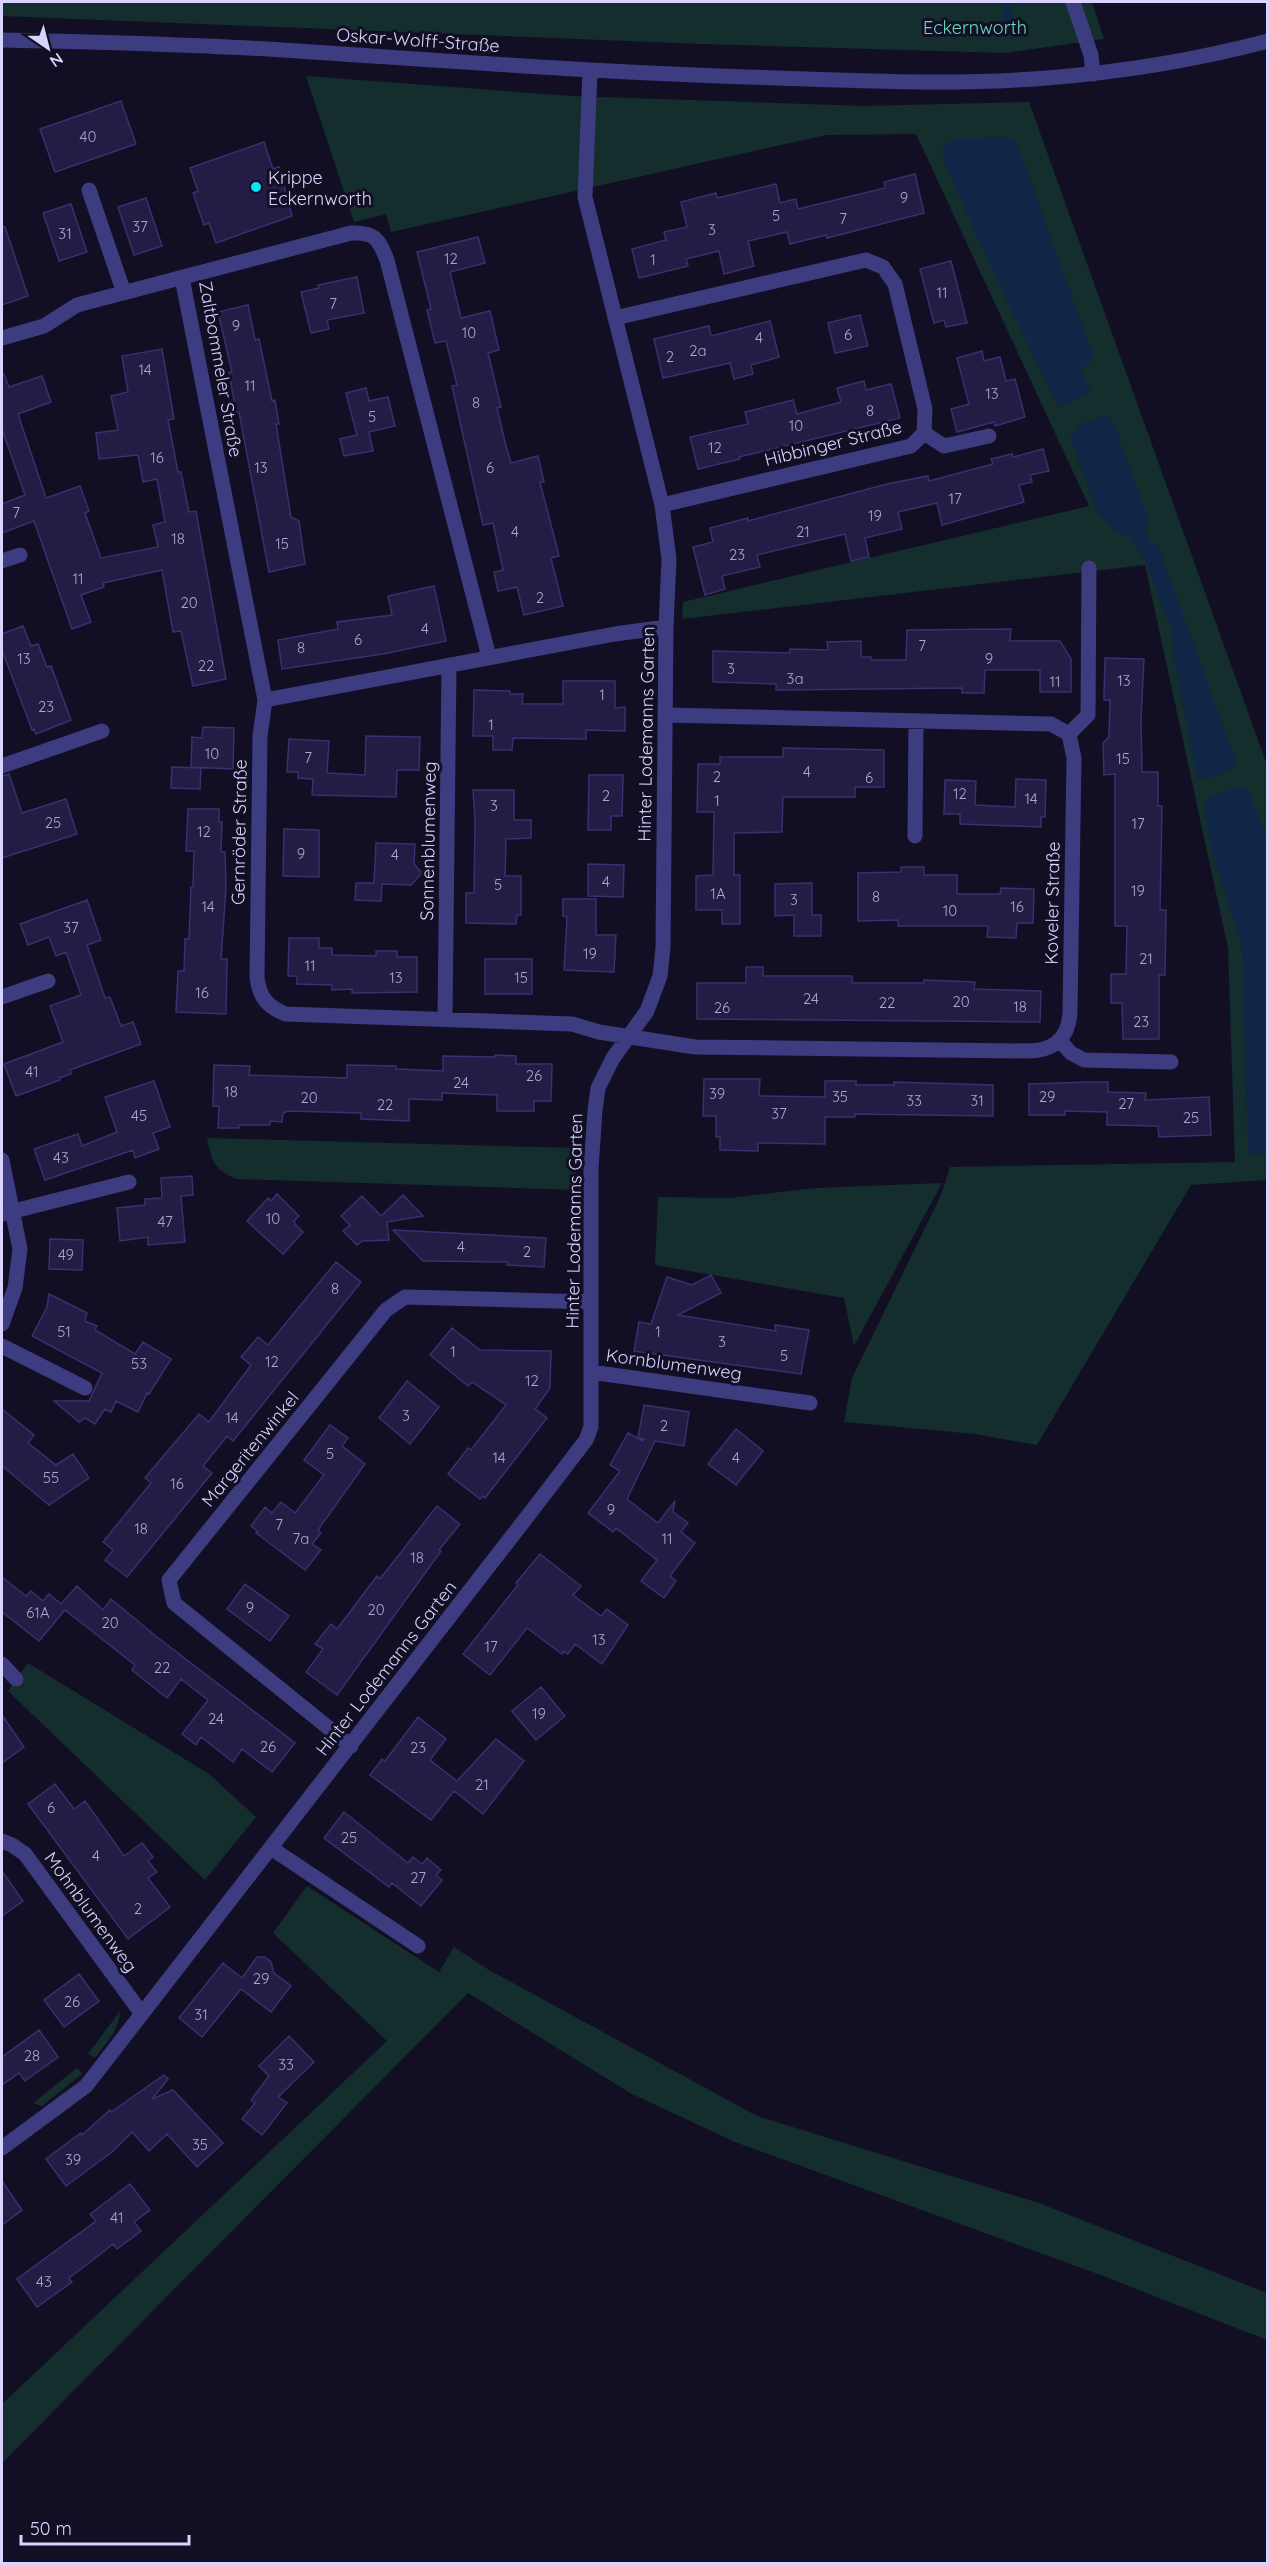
<svg xmlns="http://www.w3.org/2000/svg" width="1269" height="2565" viewBox="0 0 1269 2565" font-family="Quicksand,sans-serif">
<style>
.green{fill:#132e2c}
.water{fill:#102647}
.lines{fill:none;stroke-linecap:round;stroke-linejoin:round}
.stream{stroke:#102647;stroke-width:7}
.building{fill:#231c44;stroke:#3a2f6f;stroke-width:1.5}
.minor{stroke:#3d3c81;stroke-width:15}
.poi-dot{fill:#0ae2f3;stroke:#120f24;stroke-width:2}
.labels{text-anchor:middle;dominant-baseline:central;stroke-width:6;stroke-linejoin:round;paint-order:stroke}
.number-label{font-size:15px;fill:#aba6cf}
.park-label{font-size:18px;fill:#63dbba;stroke:#120f24}
.street-label{font-size:18px;fill:#d8d4fd;stroke:#120f24}
.poi-label{font-size:18px;fill:#d8d4fd;stroke:#120f24;text-anchor:start}
</style>
<rect width="100%" height="100%" fill="#120f24"/>
<!-- green -->
<path class="green" d="M2 2H1092L1104 39 1005 53 702 44 2 16Z
M306 76 572 96 864 106 1029 102 1268 768 1267 1180 1191 1185 1037 1445 975 1434 844 1422 852 1378 941 1195 950 1167 1235 1162 1228 948 1145 565 682 619 683 602 1089 506 916 134 826 135 391 232 386 214 354 222Z
M207 1138 577 1148 576 1190 236 1179C213 1168 212 1162 207 1138Z
M942 1183 854 1346 844 1298 655 1265 658 1197 729 1198 815 1188Z
M28 1663 209 1774 256 1817 205 1880 8 1691Z
M307 1886 439 1972 454 1947 489 1970 757 2116 1039 2203 1267 2293V2340L1098 2274 735 2142 632 2094 468 1993 2 2463V2404L387 2041 273 1933Z
M120 2011C119 2031 106 2043 95 2058L88 2054Z
M77 2068 82 2074 42 2106 33 2103Z"/>
<!-- water -->
<path class="water" d="M1006 137 1017 142 1094 359 1080 369 1091 391 1059 408 1006 299 943 160V146L954 139Z
M1106 415 1114 424 1148 519 1145 532 1149 541 1158 545 1237 765 1218 776 1198 779 1173 653 1172 633 1145 560 1130 538 1113 529 1097 512 1070 436 1083 423Z
M1239 787 1249 791 1267 841V1154H1248L1242 948 1212 850 1204 804 1208 798Z"/>
<g class="lines">
<!-- stream -->
<path class="stream" d="M1006 2 1010 35"/>
</g>
<!-- building -->
<path class="building" d="M121 101 136 144 55 172 40 129Z
M264 142 273 169 279 167 292 216 216 243 209 223 204 225 193 193 198 191 190 168Z
M915 174 924 213 827 238 826 235 790 244 787 232 748 241 754 266 724 274 719 251 686 259 688 266 639 278 632 249 666 240 664 232 687 227 681 202 716 193 717 198 776 184 780 203 796 199 798 209 885 188 884 182Z
M146 198 162 246 134 255 118 207Z
M71 204 87 252 59 261 43 213Z
M2 227H5L28 296 2 305Z
M478 237 485 263 450 272 461 318 490 311 499 350 488 353 501 407 497 408 506 446 511 463 538 456 544 482H540L559 556 551 558 563 606 524 615 517 587 498 591 494 572 503 570 493 523 483 525 452 386 457 385 446 341 435 343 427 310 431 309 417 252Z
M951 261 967 323 946 327 944 320 934 323 920 269Z
M357 277 364 313 327 320 329 329 311 333 301 292 319 288 318 285Z
M248 305 255 340 259 339 272 401 275 400 279 424H276L291 517 299 521 305 564 269 572 239 412H236L229 372H232L218 312Z
M860 315 868 346 835 353 828 323Z
M770 321 779 357 751 365 753 374 734 379 730 363 663 378 654 339 709 326 711 336Z
M162 349 174 419 168 420 178 472H181L189 512 196 511 226 679 193 686 181 631 173 632 162 570 103 583 104 587 81 595 91 622 72 629 34 521 2 533V504L25 495 2 429V375L4 374 9 387 42 376 51 402 18 414 46 498 80 486 89 511 85 513 101 558 158 547 153 525 165 522 157 479 143 482 138 455 99 459 96 433 118 430 111 396 128 392 122 356Z
M982 351 984 361 1000 357 1006 381 1015 379 1025 417 995 426 994 422 957 432 951 409 969 404 957 358Z
M864 381 866 390 891 384 900 418 739 457 740 459 698 469 690 437 748 424 745 412 793 400 797 414 841 402 837 388Z
M366 388 369 401 388 397 395 426 369 432 373 451 344 456 340 439 357 435 346 393Z
M1043 449 1049 471 1030 475 1032 482 1019 485 1024 502 942 525 937 503 898 512 902 529 865 538 869 557 851 561 845 534 757 555 760 567 722 576 725 589 705 595 693 547 713 542 710 528 748 518V521L887 484 928 476 929 481 993 464 991 459 1012 454 1013 457Z
M434 586 446 641 383 654 282 669 278 640 338 629 337 622 392 615 388 596Z
M23 626 31 646 38 644 47 667 51 666 71 720 36 734 34 729 32 730 2 650V634Z
M1011 629 1010 641H1060L1071 659V692H1040V670H985L984 693H962V688L776 690V684L713 682V651L790 653V649L828 650 827 642 861 641V657H871V660H906L907 630Z
M1105 658 1144 659 1141 719 1142 772H1158V806H1162L1160 910H1166L1165 975H1159V1039H1123L1122 1003H1111V974H1126L1127 926H1115V774L1104 775 1103 743 1109 737 1110 700H1104Z
M563 681H615V708L625 707V731L586 730V739L513 738 512 750H493V736H473L474 690 510 691V694H523L522 704H563Z
M203 727 234 728 233 769 191 767 192 737 202 738Z
M366 736 420 737 419 770H397L396 797 312 795 313 779 298 778V772H287L289 739 329 741 327 773 365 775Z
M783 748 884 750V787H855V797H783L782 832 734 833V875H740V924H722V910H696V876L713 875 714 812H697L698 764H720V757H783Z
M172 767 201 768 200 789 171 788Z
M9 774 22 813 66 799 77 834 2 858V776Z
M589 775H623L622 816H611V830H588Z
M1016 779 1046 780 1045 817H1041V827L960 824V814H944L945 780 976 781 975 805 1015 807Z
M473 790H514V820H531V838L506 839 505 876H521V915H517L516 924 466 923V893H474L475 821Z
M188 809H219V822H222L221 852H225L226 888 221 959H227L226 1014 176 1012 178 971H184L185 939H189L191 887H193L194 851H186Z
M284 829 319 830V877L283 876Z
M376 843 415 844 414 864 422 873 411 885 382 884 381 901 355 900 356 883H374Z
M588 864 624 865 623 897 588 896Z
M901 867H924V875H957V894H1000L1001 888 1034 889 1033 923H1017L1016 938 987 937 988 926H898V920L858 921V873L901 872Z
M812 883V915H821V936H794V915L775 916V884Z
M563 899H596V935H616L614 972 564 970 567 917 563 916Z
M87 900 101 940 87 945 105 998 110 997 121 1026 133 1022 141 1044 70 1070 71 1074 59 1078 60 1080 16 1096 4 1064 63 1042 50 1006 81 995 66 952 56 956 49 937 28 945 20 924Z
M289 938H319V948H332V955L376 956V951H397V957H417V992L352 993V989L332 990V985L297 984V976H288Z
M485 959H532V994H485Z
M746 967H763V976H852V983H924V980L975 982 974 989 1041 991 1040 1022 697 1019V983H746Z
M495 1055 516 1056V1064H552L551 1101H534V1111H497V1095L442 1093V1100L409 1099V1121L361 1119V1113L288 1111 283 1113 282 1122 270 1121V1125H239V1128H218L219 1106H213L214 1065 250 1066 249 1075 347 1078V1065L396 1066V1069L443 1071V1056L495 1057Z
M704 1079H760L759 1096 825 1097V1081H856V1085H894V1082L993 1085V1116L855 1114V1117H825V1144L758 1143V1151L720 1150V1136L716 1137V1116H703Z
M154 1081 170 1127 153 1133 159 1149 135 1158 133 1150 45 1180 34 1149 78 1134 82 1146 117 1132 105 1097Z
M1089 1082H1108V1092L1146 1093 1145 1100 1209 1097 1211 1135 1159 1137 1158 1126 1107 1125V1112L1065 1111V1115H1029V1084Z
M192 1176 193 1195 181 1196 185 1242 148 1245V1237L120 1241 117 1208 145 1205V1199L162 1198 161 1178Z
M277 1194 299 1216 294 1221 295 1224 303 1232 283 1254 247 1221 268 1198 271 1201Z
M403 1195 423 1216 387 1222 389 1240 362 1241 357 1245 343 1231 350 1225 341 1216 362 1196 381 1216Z
M393 1230 546 1238 544 1267 507 1265 508 1262 423 1261Z
M50 1239 83 1240 82 1270 49 1269Z
M336 1262 361 1282 233 1441 227 1436 203 1466 212 1473 127 1577 105 1560 113 1550 103 1542 151 1483 145 1478 199 1414 209 1422 251 1365 241 1357 258 1337 268 1345Z
M711 1275 721 1293 678 1315 776 1331 775 1325 809 1330 801 1374 634 1351 639 1322 651 1324 667 1277 692 1285Z
M49 1294 87 1313 85 1321 97 1326 95 1330 135 1354 143 1342 171 1359 149 1394 147 1393 138 1412 116 1401 111 1412 105 1409 95 1424 85 1418 79 1422 54 1401H89L102 1373 32 1336 47 1307Z
M452 1328 480 1350 551 1351 550 1388 535 1409 547 1418 485 1498 483 1496 480 1499 448 1474 468 1448 471 1450 506 1405 472 1382 468 1386 430 1355Z
M407 1381 439 1407 410 1444 379 1418Z
M644 1405 689 1412 684 1446 655 1441 627 1499 658 1523 675 1501 673 1512 688 1523 681 1532 695 1543 670 1576 676 1581 664 1598 641 1581 657 1560 616 1528 613 1532 588 1513 620 1471 610 1465 628 1433 643 1441 644 1439 638 1438Z
M2 1409 34 1435 28 1443 56 1465 73 1454 89 1478 49 1505 2 1466Z
M330 1425 348 1438 342 1446 365 1464 318 1530 321 1533 312 1544 321 1550 305 1570 256 1533 258 1532 251 1526 265 1507 272 1513 281 1502 295 1513 324 1475 304 1460Z
M736 1429 763 1451 736 1485 708 1464Z
M437 1506 460 1524 439 1550 441 1551 337 1695 306 1672 323 1649 315 1644 331 1624 337 1629 377 1576 380 1579Z
M540 1554 581 1586 573 1595 601 1616 607 1609 628 1625 602 1664 575 1644 568 1654 564 1651 562 1654 527 1628 490 1675 463 1654 518 1585 516 1583Z
M2 1577 26 1596 31 1591 43 1601 49 1594 61 1604 77 1586 103 1610 111 1599 157 1637 295 1743 272 1772 242 1749 233 1762 201 1737 196 1745 182 1734 208 1700 181 1679 167 1698 132 1670 135 1665 65 1610 39 1641 2 1612Z
M245 1584 289 1616 270 1641 227 1609Z
M541 1687 565 1716 536 1740 512 1711Z
M2 1715 24 1747 2 1763Z
M418 1717 446 1739 430 1760 457 1781 496 1739 524 1761 483 1814 454 1791 431 1820 370 1775 382 1759 385 1761Z
M55 1784 74 1809 85 1801 124 1856 142 1843 153 1857 148 1861 157 1872 148 1878 170 1907 128 1939 28 1804Z
M344 1812 408 1863 413 1857 422 1864 427 1858 441 1870 436 1875 442 1880 421 1906 392 1883 389 1887 324 1838Z
M2 1871 23 1901 2 1916Z
M257 1957H265L271 1962 274 1973 291 1986 271 2012 241 1989 202 2037 179 2018 223 1963 242 1978Z
M79 1974 99 2001 64 2027 44 2000Z
M39 2030 58 2057 25 2081 19 2073 2 2085V2057Z
M289 2036 314 2062 278 2097 287 2103 262 2135 242 2119 255 2103 251 2100 269 2076 259 2066Z
M164 2075 168 2079 152 2099 173 2090 223 2143 197 2167 167 2134 149 2151 132 2132 112 2152 66 2186 46 2159 81 2133 82 2135 110 2110 111 2112Z
M2 2181 22 2210 2 2225Z
M130 2184 150 2210 134 2222 141 2231 117 2249 113 2244 98 2256 69 2278 72 2282 37 2307 17 2279 96 2221 90 2214Z"/>
<g class="lines">
<!-- minor -->
<path class="minor" d="M1073 2 1091 55 1093 74
M2 40C95 42 189 44 282 50 437 60 592 72 747 77 847 80 948 86 1047 78 1121 72 1196 60 1268 41
M89 190 124 293
M182 278 265 700 260 736 257 978C260 998 267 1006 285 1014L572 1024 599 1032 695 1047 1028 1051C1053 1051 1069 1038 1070 1012L1074 758 1069 734 1051 724 665 715
M615 318 866 260 883 267 895 284 925 409 924 433 911 446 662 505
M2 338 44 326 77 305 351 233C375 232 378 238 387 260L489 657
M924 433 944 446 989 436
M2 561 20 555
M265 700 615 634 666 627
M1069 734 1088 715 1089 568
M2 766 102 731
M915 836 916 721
M2 997 48 981
M445 1018 449 665
M1060 1041 1071 1053 1084 1060 1171 1062
M2 1160 20 1249 15 1288 2 1324
M2 1214 129 1182
M2 1346 85 1388
M591 1372 810 1403
M2 1664 16 1679
M351 1746 174 1603 169 1580 386 1310 405 1297 591 1302
M2 1841 12 1845 25 1854 142 2014
M271 1848 418 1946
M2 2148 86 2086 537 1504 586 1440 591 1427V1169L595 1110 598 1088 613 1058 647 1011 660 976 663 948 666 627 669 559 662 505 585 197 590 71"/>
</g>
<!-- markers -->
<circle class="poi-dot" cx="256" cy="187" r="6"/>
<g class="labels">
<!-- number labels -->
<g class="number-label">
<text x="88" y="136">40</text>
<text x="904" y="197">9</text>
<text x="776" y="215">5</text>
<text x="843" y="218">7</text>
<text x="140" y="226">37</text>
<text x="712" y="229">3</text>
<text x="65" y="233">31</text>
<text x="451" y="258">12</text>
<text x="653" y="259">1</text>
<text x="942" y="292">11</text>
<text x="333" y="303">7</text>
<text x="236" y="325">9</text>
<text x="469" y="332">10</text>
<text x="848" y="334">6</text>
<text x="759" y="337">4</text>
<text x="698" y="350">2a</text>
<text x="670" y="356">2</text>
<text x="145" y="369">14</text>
<text x="250" y="385">11</text>
<text x="992" y="393">13</text>
<text x="476" y="402">8</text>
<text x="870" y="410">8</text>
<text x="372" y="416">5</text>
<text x="796" y="425">10</text>
<text x="715" y="447">12</text>
<text x="157" y="457">16</text>
<text x="261" y="467">13</text>
<text x="490" y="467">6</text>
<text x="955" y="498">17</text>
<text x="16" y="512">7</text>
<text x="875" y="515">19</text>
<text x="515" y="531">4</text>
<text x="803" y="531">21</text>
<text x="178" y="538">18</text>
<text x="282" y="543">15</text>
<text x="737" y="554">23</text>
<text x="78" y="578">11</text>
<text x="540" y="597">2</text>
<text x="189" y="602">20</text>
<text x="425" y="628">4</text>
<text x="358" y="639">6</text>
<text x="922" y="645">7</text>
<text x="301" y="647">8</text>
<text x="24" y="658">13</text>
<text x="989" y="658">9</text>
<text x="206" y="665">22</text>
<text x="731" y="668">3</text>
<text x="795" y="678">3a</text>
<text x="1124" y="680">13</text>
<text x="1055" y="681">11</text>
<text x="602" y="694">1</text>
<text x="46" y="706">23</text>
<text x="491" y="724">1</text>
<text x="212" y="753">10</text>
<text x="308" y="757">7</text>
<text x="1123" y="758">15</text>
<text x="807" y="771">4</text>
<text x="717" y="776">2</text>
<text x="869" y="777">6</text>
<text x="960" y="793">12</text>
<text x="606" y="795">2</text>
<text x="1031" y="798">14</text>
<text x="717" y="800">1</text>
<text x="494" y="805">3</text>
<text x="53" y="822">25</text>
<text x="1138" y="823">17</text>
<text x="204" y="831">12</text>
<text x="301" y="853">9</text>
<text x="395" y="854">4</text>
<text x="606" y="881">4</text>
<text x="498" y="884">5</text>
<text x="1138" y="890">19</text>
<text x="718" y="893">1A</text>
<text x="876" y="896">8</text>
<text x="794" y="899">3</text>
<text x="208" y="906">14</text>
<text x="1017" y="906">16</text>
<text x="950" y="910">10</text>
<text x="71" y="927">37</text>
<text x="590" y="953">19</text>
<text x="1146" y="958">21</text>
<text x="310" y="965">11</text>
<text x="396" y="977">13</text>
<text x="521" y="977">15</text>
<text x="202" y="992">16</text>
<text x="811" y="998">24</text>
<text x="961" y="1001">20</text>
<text x="887" y="1002">22</text>
<text x="1020" y="1006">18</text>
<text x="722" y="1007">26</text>
<text x="1141" y="1021">23</text>
<text x="32" y="1071">41</text>
<text x="534" y="1075">26</text>
<text x="461" y="1082">24</text>
<text x="231" y="1091">18</text>
<text x="717" y="1093">39</text>
<text x="840" y="1096">35</text>
<text x="1047" y="1096">29</text>
<text x="309" y="1097">20</text>
<text x="914" y="1100">33</text>
<text x="977" y="1100">31</text>
<text x="1126" y="1103">27</text>
<text x="385" y="1104">22</text>
<text x="779" y="1113">37</text>
<text x="139" y="1115">45</text>
<text x="1191" y="1117">25</text>
<text x="61" y="1157">43</text>
<text x="273" y="1218">10</text>
<text x="165" y="1221">47</text>
<text x="461" y="1246">4</text>
<text x="527" y="1251">2</text>
<text x="66" y="1254">49</text>
<text x="335" y="1288">8</text>
<text x="64" y="1331">51</text>
<text x="658" y="1331">1</text>
<text x="722" y="1341">3</text>
<text x="453" y="1351">1</text>
<text x="784" y="1355">5</text>
<text x="272" y="1361">12</text>
<text x="139" y="1363">53</text>
<text x="532" y="1380">12</text>
<text x="406" y="1415">3</text>
<text x="232" y="1417">14</text>
<text x="664" y="1425">2</text>
<text x="330" y="1453">5</text>
<text x="499" y="1457">14</text>
<text x="736" y="1457">4</text>
<text x="51" y="1477">55</text>
<text x="177" y="1483">16</text>
<text x="611" y="1509">9</text>
<text x="279" y="1524">7</text>
<text x="141" y="1528">18</text>
<text x="301" y="1538">7a</text>
<text x="667" y="1538">11</text>
<text x="417" y="1557">18</text>
<text x="250" y="1607">9</text>
<text x="376" y="1609">20</text>
<text x="38" y="1612">61A</text>
<text x="110" y="1622">20</text>
<text x="599" y="1639">13</text>
<text x="491" y="1646">17</text>
<text x="162" y="1667">22</text>
<text x="539" y="1713">19</text>
<text x="216" y="1718">24</text>
<text x="268" y="1746">26</text>
<text x="418" y="1747">23</text>
<text x="482" y="1784">21</text>
<text x="51" y="1807">6</text>
<text x="349" y="1837">25</text>
<text x="96" y="1855">4</text>
<text x="418" y="1877">27</text>
<text x="138" y="1908">2</text>
<text x="261" y="1978">29</text>
<text x="72" y="2001">26</text>
<text x="201" y="2014">31</text>
<text x="32" y="2055">28</text>
<text x="286" y="2064">33</text>
<text x="200" y="2144">35</text>
<text x="73" y="2159">39</text>
<text x="117" y="2217">41</text>
<text x="44" y="2281">43</text>
</g>
<!-- park labels -->
<g class="park-label">
<text x="975" y="27">Eckernworth</text>
</g>
<!-- street labels -->
<g class="street-label">
<text transform="translate(418 40) rotate(4)">Oskar-Wolff-Straße</text>
<text transform="translate(221 369) rotate(80)">Zaltbommeler Straße</text>
<text transform="translate(833 443) rotate(-14)">Hibbinger Straße</text>
<text transform="translate(646 734) rotate(-89)">Hinter Lodemanns Garten</text>
<text transform="translate(239 832) rotate(-89)">Gernröder Straße</text>
<text transform="translate(428 841) rotate(-89)">Sonnenblumenweg</text>
<text transform="translate(1052 903) rotate(-89)">Koveler Straße</text>
<text transform="translate(574 1221) rotate(-89)">Hinter Lodemanns Garten</text>
<text transform="translate(674 1364) rotate(8)">Kornblumenweg</text>
<text transform="translate(250 1449) rotate(-51)">Margeritenwinkel</text>
<text transform="translate(386 1668) rotate(-52)">Hinter Lodemanns Garten</text>
<text transform="translate(91 1912) rotate(54)">Mohnblumenweg</text>
</g>
<!-- poi labels -->
<g class="poi-label">
<text x="268" y="177">Krippe<tspan x="268" dy="21">Eckernworth</tspan></text>
</g>
</g>
<!-- border -->
<rect width="1269" height="2565" fill="none" stroke="#d8d4fd" stroke-width="6"/>
<!-- north arrow -->
<g transform="translate(48 48) rotate(145)" stroke="#120f24" stroke-width="4.5" paint-order="stroke">
<path d="M0-4.5L10 22L0 15L-10 22Z" fill="#d8d4fd"/>
<text y="-9" font-size="16" font-weight="bold" text-anchor="middle" fill="#d8d4fd">N</text>
</g>
<!-- scale -->
<path d="M21 2535v9h168v-9" fill="none" stroke="#d8d4fd" stroke-width="3"/>
<text x="30" y="2535" font-size="18" fill="#d8d4fd" stroke="#120f24" stroke-width="4.5" paint-order="stroke">50 m</text>
</svg>
